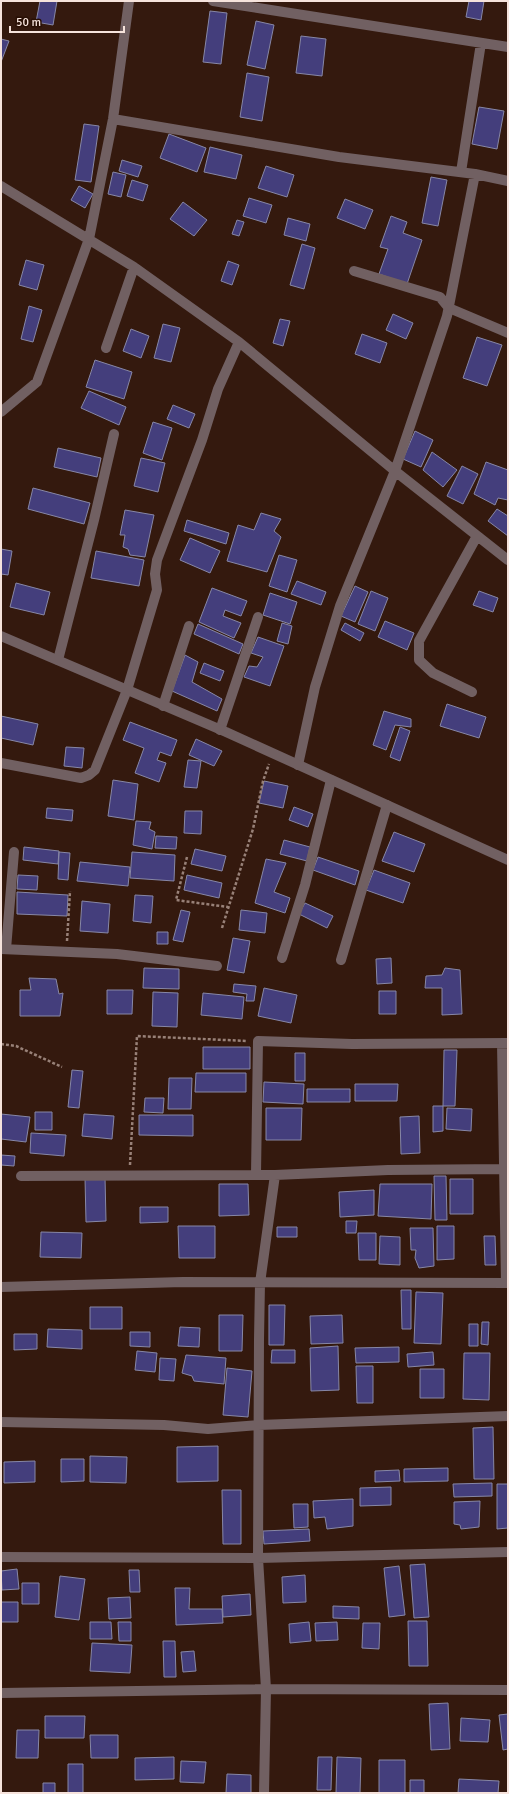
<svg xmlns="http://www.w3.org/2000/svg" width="509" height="1794" viewBox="0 0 509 1794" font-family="Signika,sans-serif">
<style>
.building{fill:#443e7c;stroke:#8787a6}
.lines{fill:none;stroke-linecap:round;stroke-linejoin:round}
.path{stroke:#988178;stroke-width:2.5;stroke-dasharray:3 2;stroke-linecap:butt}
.minor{stroke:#716062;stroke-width:10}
.tertiary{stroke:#716062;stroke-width:10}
</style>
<rect width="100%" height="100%" fill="#34190e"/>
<!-- building -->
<path class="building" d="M40 1H57L53 25 36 22Z
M469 1H484L481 20 466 17Z
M210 11 227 13 221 64 203 62Z
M256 21 274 25 265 69 247 65Z
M301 36 326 39 322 76 296 73Z
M1 39 9 41 1 62Z
M247 73 269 77 262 121 240 117Z
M479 107 504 111 497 149 472 144Z
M84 124 99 126 91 182 75 180Z
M169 134 206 148 197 172 160 158Z
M210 147 242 155 236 179 204 172Z
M122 160 142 166 138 177 119 171Z
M266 166 294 175 287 197 258 188Z
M113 172 126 175 121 197 108 194Z
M431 177 447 180 438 226 422 223Z
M132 180 148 185 143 201 127 196Z
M79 186 93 194 85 208 71 200Z
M249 198 272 205 266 223 243 216Z
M345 199 373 210 365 229 337 218Z
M183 202 207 220 194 236 170 219Z
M391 216 407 222 403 233 422 240 407 284 379 274 388 249 380 247Z
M288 218 310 224 306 241 284 235Z
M237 220 244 222 239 236 232 234Z
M302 244 315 248 304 289 290 285Z
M26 260 44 265 37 290 19 285Z
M228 261 239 265 232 285 221 281Z
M29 306 42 310 33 342 21 339Z
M393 314 413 323 406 339 386 330Z
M280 319 290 321 283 346 273 343Z
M163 324 180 328 171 362 154 358Z
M131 329 149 336 141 358 123 351Z
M362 334 387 343 380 363 355 354Z
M477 337 502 345 487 386 463 378Z
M95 360 132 372 124 399 86 387Z
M89 391 126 407 119 425 81 408Z
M173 405 195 414 189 428 167 419Z
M153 422 172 428 162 460 143 453Z
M415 431 433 440 421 467 403 459Z
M58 448 101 458 97 477 54 467Z
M432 452 457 470 443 487 423 470Z
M141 458 165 463 158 492 134 486Z
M486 462 508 470V500L498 498 495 505 474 494Z
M462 466 478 474 463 504 447 496Z
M33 488 90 503 84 524 28 509Z
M497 509 508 516V536L488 521Z
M125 510 154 515 145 557 130 555 128 549 123 547 125 535H120Z
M261 513 281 519 274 531 281 537 267 572 227 561 238 525 254 530Z
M187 520 229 533 226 544 184 531Z
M190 538 220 551 210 573 180 560Z
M1 549 12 551 8 575 1 574Z
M96 551 144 560 139 586 91 578Z
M279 555 297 560 287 592 269 586Z
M297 581 326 592 321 605 291 594Z
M16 583 50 592 44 615 10 607Z
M355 586 368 592 355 622 341 616Z
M212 588 247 601 241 616 225 610 223 616 241 623 234 638 199 622Z
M371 591 388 598 375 631 358 624Z
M479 591 498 598 493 612 473 605Z
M270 593 297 602 290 624 263 615Z
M385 621 414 633 407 650 378 637Z
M282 623 292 626 288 644 277 641Z
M345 623 364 633 360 641 341 630Z
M198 624 243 644 239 654 194 634Z
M258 637 284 646 270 686 244 677 249 666 257 667 263 657 251 653Z
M185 655 198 662 192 682 222 699 217 711 172 691Z
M204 663 224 671 220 681 200 673Z
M447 704 486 717 479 738 440 726Z
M384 711 411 719V727L395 725 386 750 373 745Z
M1 716 38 724 33 745 1 738Z
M130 722 177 740 171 756 160 752 157 760 166 763 159 782 135 773 144 748 123 740Z
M400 727 410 731 400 761 390 757Z
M196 739 222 751 214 766 189 755Z
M66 747 84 748 82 768 64 766Z
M188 760 201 761 197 788 184 787Z
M113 780 138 784 134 820 108 816Z
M264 781 288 786 283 808 259 803Z
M294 807 313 814 308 827 289 820Z
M47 808 73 810 72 821 46 818Z
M185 811H202L201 834 184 833Z
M136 821 151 822 149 829 155 832 152 849 133 845Z
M394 832 425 844 414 872 382 861Z
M156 836 177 837 176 849 155 848Z
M284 840 310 847 307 861 280 854Z
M24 847 59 851 58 864 23 860Z
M195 849 226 856 222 871 191 864Z
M59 852 70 853 68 880 58 879Z
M132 852 175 855 174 881 130 878Z
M318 857 359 871 355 885 313 870Z
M266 859 286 863 274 892 290 898 285 913 255 903Z
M80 862 130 867 128 886 77 881Z
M374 870 410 883 403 903 366 890Z
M18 875 38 876 37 890 17 889Z
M187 875 222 883 219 898 184 890Z
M17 892 68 895 67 916 17 914Z
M135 895 153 896 151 923 133 921Z
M82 901 110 904 108 933 80 931Z
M305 903 333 916 327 928 299 914Z
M181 910 190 912 183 942 173 940Z
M241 910 267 913 265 933 239 930Z
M157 932H168V944H157Z
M233 938 250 941 244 973 227 970Z
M391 958 392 983 377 984 376 959Z
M144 968 179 969V989L143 988Z
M445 968 460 970 462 1014 442 1015V988H425L426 976 442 975Z
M29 978 56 979 59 994 63 993 60 1016H20V990H31Z
M234 984 256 986 254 1001H246L247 994 233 992Z
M264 988 297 995 291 1023 258 1016Z
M107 990H133L132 1014H107Z
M379 991H396V1014H379Z
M153 992 178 993 177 1027 152 1026Z
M203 993 244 997 242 1019 201 1015Z
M203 1047H250V1069H203Z
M444 1050H457L455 1106H443Z
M295 1053H305V1081H295Z
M72 1070 83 1071 79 1108 68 1107Z
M196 1073H246V1092H195Z
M169 1078H192L191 1109H168Z
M264 1082 304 1084 303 1104 263 1102Z
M355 1084H398L397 1101H355Z
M307 1089H350V1102H307Z
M145 1098H164L163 1113 144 1112Z
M433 1106H443V1131L433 1132Z
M266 1108H302L301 1140H266Z
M447 1108 472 1109 471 1131 446 1129Z
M35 1112H52V1130H35Z
M1 1114 30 1117 26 1142 1 1139Z
M84 1114 114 1116 112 1139 82 1136Z
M139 1115H193V1136L139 1135Z
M419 1116 420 1153 401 1154 400 1117Z
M31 1133 66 1135 64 1156 30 1153Z
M1 1155 15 1156 14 1166 1 1165Z
M434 1176H446L447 1220H435Z
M105 1177 106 1221 86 1222 85 1178Z
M450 1179H473V1214H450Z
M219 1184H248L249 1215 219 1216Z
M380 1184H432L431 1219 378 1216Z
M374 1190V1215L340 1217 339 1192Z
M140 1207H168V1222L140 1223Z
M346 1221H357L356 1233H346Z
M178 1226H215V1258H179Z
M437 1226H454V1259L437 1260Z
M277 1227H297V1237H277Z
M410 1228H433L434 1266 419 1268 415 1258 416 1250H411Z
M41 1232 82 1233 81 1258 40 1257Z
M358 1233H376V1260H359Z
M380 1236 400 1237V1265L379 1264Z
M484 1236H495L496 1265H485Z
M401 1290H411V1329H402Z
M416 1292 443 1293 441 1344 414 1343Z
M269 1305H285L284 1345H269Z
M90 1307H122V1329H90Z
M219 1315H243L242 1351H219Z
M342 1315 343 1343 311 1344 310 1316Z
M482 1322H489L488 1345 481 1344Z
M469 1324H478V1346H469Z
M180 1327 200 1328 199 1347 178 1346Z
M48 1329 82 1330V1349L47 1347Z
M130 1332H150V1347L130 1346Z
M14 1334H37V1349L14 1350Z
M338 1346 339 1390 311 1391 310 1348Z
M399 1347V1362L356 1363 355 1348Z
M272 1350H295V1363H271Z
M137 1351 157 1353 155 1372 135 1370Z
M433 1352 434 1365 408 1367 407 1354Z
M464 1353H490L489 1400 463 1399Z
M186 1355 226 1358 224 1384 194 1381 192 1376 182 1373Z
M160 1358 176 1359 174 1381 159 1380Z
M356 1366H373V1403H357Z
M227 1368 252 1371 248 1417 223 1415Z
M420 1369H444V1398H420Z
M493 1427 494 1479H474L473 1428Z
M218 1446V1481L177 1482V1447Z
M90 1456 127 1457 126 1483 90 1482Z
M61 1459H84V1481L61 1482Z
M35 1461V1482L4 1483V1462Z
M448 1468V1481L404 1482V1469Z
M399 1470 400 1481 375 1482V1471Z
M492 1483V1496L454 1497 453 1484Z
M497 1484H508V1528L497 1529Z
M391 1487V1505L360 1506V1488Z
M222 1490H241V1544H223Z
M353 1499V1526L327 1529 325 1517 314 1518 313 1501Z
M480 1501 479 1527 461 1529 460 1525 454 1524V1502Z
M293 1504H308V1527L294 1528Z
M309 1529 310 1541 264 1544 263 1531Z
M425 1564 429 1617 414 1618 410 1565Z
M399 1566 405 1615 389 1617 384 1568Z
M17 1569 19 1589 2 1590 1 1571Z
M129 1570H139L140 1592H130Z
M305 1575 306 1602 283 1603 282 1577Z
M60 1576 85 1579 79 1620 55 1617Z
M22 1583H39V1604H22Z
M175 1588H190L189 1609H222L223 1623 176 1625Z
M250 1594 251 1615 223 1617 222 1596Z
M130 1597 131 1618 109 1619 108 1598Z
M1 1602H18V1622H1Z
M333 1606 359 1607V1619L333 1618Z
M408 1621H427L428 1666H409Z
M90 1622H111L112 1639H90Z
M118 1622H131V1641H119Z
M309 1622 311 1641 290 1643 289 1624Z
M337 1622 338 1640 316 1641 315 1623Z
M363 1623H380L379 1649 362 1648Z
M163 1641H175L176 1677H164Z
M92 1643 132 1645 130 1673 90 1671Z
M194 1651 196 1671 183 1672 181 1652Z
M448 1703 450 1749 431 1750 429 1704Z
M508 1714V1749L503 1750 499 1715Z
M45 1716H85L84 1738H45Z
M461 1718 490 1720 488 1742 460 1741Z
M17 1730H39L38 1758H16Z
M90 1735H118V1758H91Z
M174 1757V1779L135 1780V1758Z
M318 1757H332L331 1790H317Z
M337 1757 361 1758 360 1793H336Z
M379 1760H405V1793H379Z
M181 1761 206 1762 204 1783 180 1782Z
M68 1764H83V1793H68Z
M227 1774 251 1775V1793H226Z
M459 1779 499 1781 498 1793H458Z
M410 1780H424V1793H410Z
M43 1783H55V1793H43Z"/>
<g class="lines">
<!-- path -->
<path class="path" d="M187 857 176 900 228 907
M222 928 253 829 263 781 269 764
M67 941 70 891
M1 1044 16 1046 62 1067
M130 1165 137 1036 247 1041"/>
<!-- minor -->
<path class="minor" d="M213 1 508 47
M113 119 339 157 475 174 508 181
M461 172 481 43
M1 186 134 267 239 342 395 471 508 560
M354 271 440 297 449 308 508 333
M106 348 134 267
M1 412 37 382 89 239 113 119 129 1
M58 660 94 520 114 434
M472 692 433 673 419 660V641L477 536
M163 706 189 626
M220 730 258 617
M1 763 81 778 89 775 95 770 127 690 157 590 155 574 157 560 202 440 218 389 239 342
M298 765 315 687 340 606 395 471 447 316 475 174
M1 949 117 954 217 966
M6 949 14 852
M282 958 305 885 331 780
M341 960 387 805
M502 1043 506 1283
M256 1174 258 1041 352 1044 508 1043
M21 1176 275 1175 388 1170 504 1169
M1 1287 183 1282 508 1283
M1 1422 164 1425 208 1429 259 1425 508 1416
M1 1557 258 1558 508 1552
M1 1693 266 1689 508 1690
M264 1793 266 1689 258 1558 259 1339 260 1283 275 1175"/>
<!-- tertiary -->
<path class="tertiary" d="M1 636 226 732 508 860"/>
</g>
<!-- border -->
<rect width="509" height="1794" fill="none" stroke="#f6e3dc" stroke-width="4"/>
<!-- scale -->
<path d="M10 26v6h114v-6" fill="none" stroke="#f6e3dc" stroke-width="2"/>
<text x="16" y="26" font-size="12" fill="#f6e3dc" stroke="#291005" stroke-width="3" paint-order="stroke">50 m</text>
</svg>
